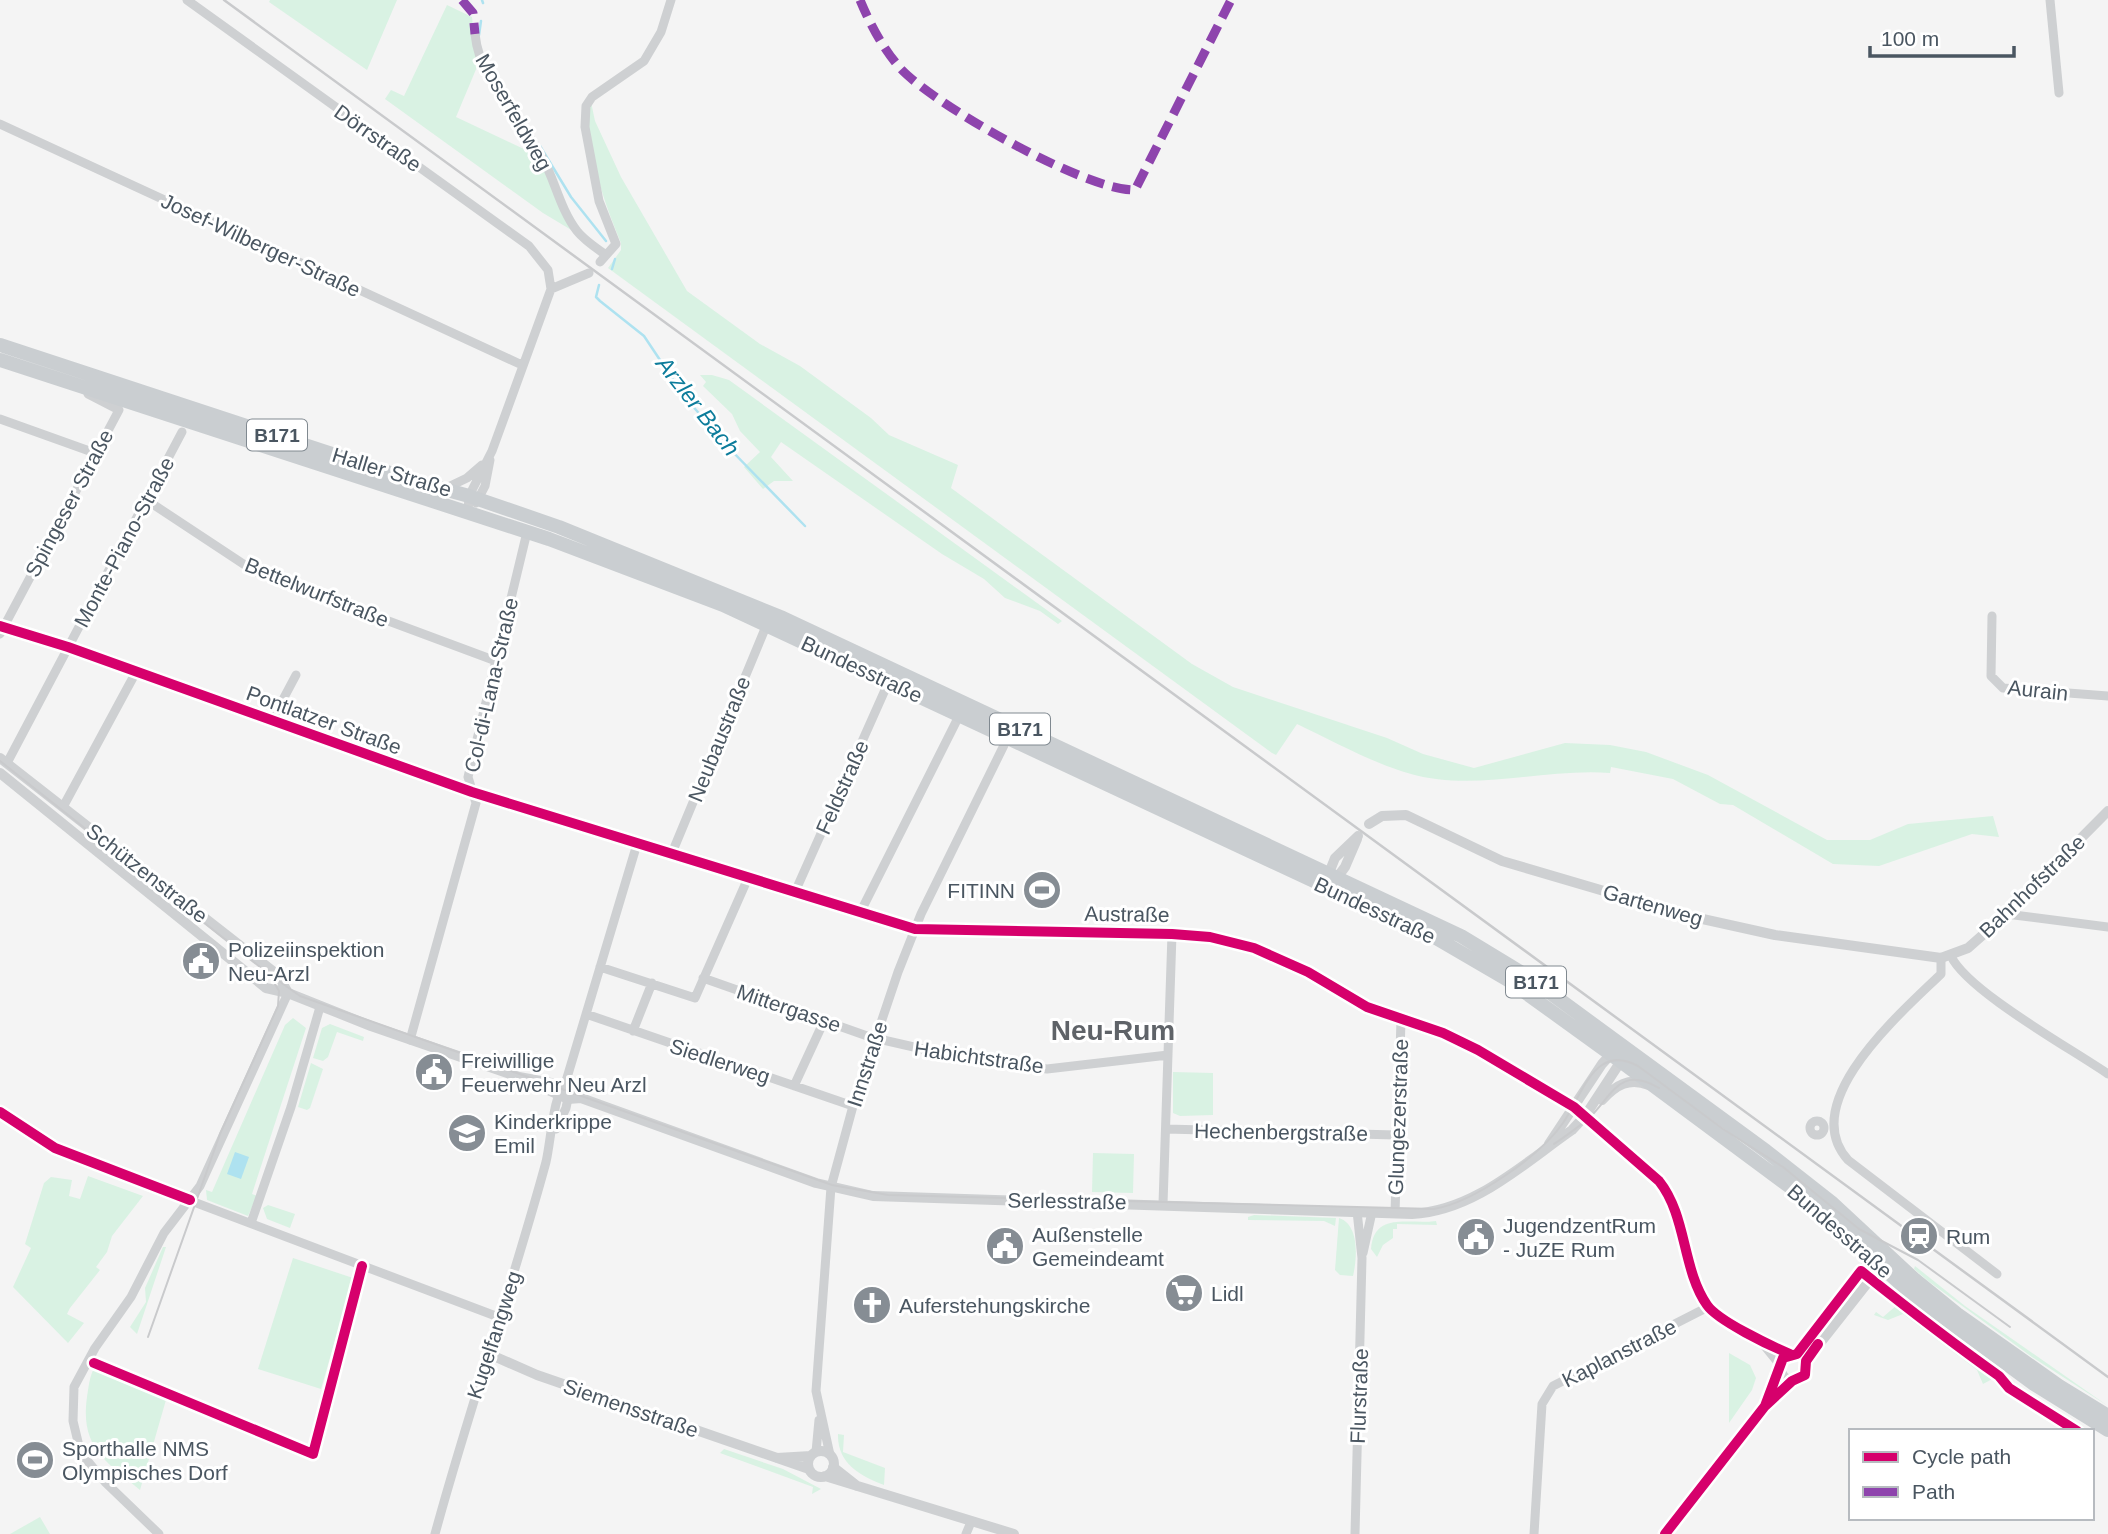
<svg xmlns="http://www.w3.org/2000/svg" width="2108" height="1534" viewBox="0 0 2108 1534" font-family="Helvetica,sans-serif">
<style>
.green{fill:#d9f2e3}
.water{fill:#aee2f0}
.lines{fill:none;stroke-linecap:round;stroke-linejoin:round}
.stream{stroke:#aee2f0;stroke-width:2.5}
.minor{stroke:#ced0d2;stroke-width:9}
.tertiary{stroke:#ced0d2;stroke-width:10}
.primary{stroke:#caced1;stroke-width:14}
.tram{stroke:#c9cacc;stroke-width:2}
.rail{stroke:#c9cacc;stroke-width:2.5}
.quiet{stroke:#8e44ad;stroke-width:9;stroke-dasharray:18 9;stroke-linecap:butt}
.cycleway-casing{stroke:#fff;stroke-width:15}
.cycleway{stroke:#d6006c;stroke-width:10}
.labels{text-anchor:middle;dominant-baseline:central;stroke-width:6;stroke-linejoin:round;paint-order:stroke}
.shield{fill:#fff;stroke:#808990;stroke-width:2}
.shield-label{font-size:19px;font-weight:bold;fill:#4a5661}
.street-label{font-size:21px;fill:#4a5661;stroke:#fff}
.poi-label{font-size:21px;fill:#4a5661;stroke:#fff;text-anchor:start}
.water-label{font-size:23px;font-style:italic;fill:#0c7c9b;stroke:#fff}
.district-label{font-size:28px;font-weight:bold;fill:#5f6368;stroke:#fff}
</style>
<rect width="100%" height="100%" fill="#f4f4f4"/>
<!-- green -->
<path class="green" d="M270 0H397L367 70 269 2Z
M447 5 472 17 477 67 456 117 543 158 578 234 543 213 385 99 391 90 404 96Z
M591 102 595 121 621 177 687 291 760 344 800 366 871 418 889 435 958 465 951 488 1192 664 1233 687 1387 738 1423 754 1474 768 1565 743 1610 745 1646 752 1708 775 1827 840H1870L1908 824 1993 816 1999 837 1972 834 1879 866 1833 864 1733 805 1720 804 1673 779 1611 767 1610 773C1545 768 1474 792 1411 774 1372 763 1333 741 1297 724L1276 755 1272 753 608 268 621 250V243C606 207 581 140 591 102Z
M700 375H712L729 380 1062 621 1058 624 1040 611 1005 598 984 579 942 554 781 442 771 457 793 481H774L763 489 744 467 760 452 740 431 732 414 703 386 706 382Z
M293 1018 306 1028 252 1194 257 1196 248 1216 207 1200 206 1190 212 1192 285 1025Z
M330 1024 364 1037 363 1041 337 1032 328 1057 323 1061 313 1058 322 1028Z
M311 1063 323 1069 310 1108 307 1110 298 1107Z
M1173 1072 1213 1073V1115L1180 1116 1173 1113Z
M1093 1153 1134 1154 1133 1193 1092 1192Z
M88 1176 143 1196 112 1236 107 1252 96 1267 100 1270 70 1308 67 1314 84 1323 68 1343 13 1287 31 1248 25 1244 44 1183 51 1177 72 1180 69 1196 80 1199Z
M268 1205 295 1214 290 1228 267 1219 263 1208Z
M1254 1215 1336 1218 1335 1226 1324 1221 1248 1220V1217Z
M1339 1218C1360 1225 1357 1259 1353 1276L1340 1275 1335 1270Z
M1436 1221 1437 1225 1397 1224V1229H1393V1238L1383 1245 1377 1257 1371 1249C1374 1211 1409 1225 1436 1221Z
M163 1247H166L137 1334 130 1327 146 1302 145 1288Z
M293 1258 353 1278 321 1389 258 1369Z
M1915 1266 1965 1306 2108 1406 2032 1357 1928 1281 1914 1269Z
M1897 1305 1989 1372 1996 1377 1983 1384 1977 1370 1903 1314 1888 1320 1874 1315 1876 1312 1883 1317Z
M1729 1353 1750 1365 1756 1378 1752 1390 1729 1423Z
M98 1361 168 1393 140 1490C105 1461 80 1447 87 1397 89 1383 90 1373 98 1361Z
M838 1434 844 1435 843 1452 885 1468 884 1485C860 1476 837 1463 838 1434Z
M724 1449 783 1469 821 1489 812 1494 813 1487 720 1453Z
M40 1517 50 1534H10Z"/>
<!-- water -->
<path class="water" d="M235 1152 249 1157 241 1179 227 1174Z"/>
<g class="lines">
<!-- stream -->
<path class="stream" d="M482 0 483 3
M479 35 481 21
M540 146 571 197 606 241
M612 269 615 259
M599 285 596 297 600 301 644 336 684 396 728 447 805 526"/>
<!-- minor -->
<path class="minor" d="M187 0 529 246 548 270 551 289 492 451 469 496 468 512
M2050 0 2059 93
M475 34C480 83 520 115 542 157 555 180 560 209 577 231 584 240 596 248 606 255
M0 124 522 365
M600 262 616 244 599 201 585 127 586 106 592 97 644 61 661 32 671 0
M551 289 589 273
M0 419 95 453
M444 489 467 478 482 465
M148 501 254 571 496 661
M476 503 485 486 490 460
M1992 616 1991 676 2003 688 2108 696
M0 626 68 647 472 792 915 929 1172 934 1210 937 1254 948 1308 972 1367 1007 1443 1033 1478 1050 1574 1107 1659 1181C1687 1216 1682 1269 1707 1305 1718 1321 1771 1346 1790 1354
M0 634 119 410 88 394
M271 722 296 675
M7 763 182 432
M63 807 136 672
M672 853 767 624
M795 892 889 681
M860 913 960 714
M2006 914 2108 927
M1951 956C1967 991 2072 1049 2108 1074
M1941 958V974C1902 1012 1796 1102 1848 1160L1997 1274
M600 967 695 998 748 878
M703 978 870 1037 962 1058 1047 1069 1168 1055
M586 1014 853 1106
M633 1031 652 983
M410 1040 476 803 468 777 527 532
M794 1086 824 1021
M0 1112 37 1138 88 1162 501 1318
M1810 1128a7 7 0 1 1 14 0a7 7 0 1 1-14 0Z
M556 1129 566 1108 569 1093
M1166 1129 1396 1135
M1163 1204 1172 934
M1395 1213 1401 1020
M251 1223 291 1107 320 1007
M1363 1253 1372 1212
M1763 1344 1780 1365
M816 1452 819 1420
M830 1455 816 1391 831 1187 853 1106 898 972 921 914 1008 737
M159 1534 105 1482 86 1459 79 1446 73 1421 74 1387 95 1348 131 1297 164 1233 200 1186 288 993
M435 1534C469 1409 512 1287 546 1162 551 1141 553 1095 566 1081L637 844
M966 1534 971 1522
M1355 1534 1362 1258 1357 1211
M1534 1534 1542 1404 1553 1386 1708 1307"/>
<!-- tertiary -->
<path class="tertiary" d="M0 758 279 976 288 993
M0 773 266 988 288 993 371 1026 519 1077 568 1099 581 1098
M1369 824 1382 816 1406 815 1502 861 1689 916 1775 935 1941 958 1968 948 2002 918 2108 811
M1327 878 1335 858 1358 836
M1333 883 1345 867 1357 839
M519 1077 551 1083 581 1098 816 1183 873 1196 1412 1214C1474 1211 1523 1164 1572 1130L1585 1116 1623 1058
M1602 1100C1616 1085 1629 1077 1649 1085
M1549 1144 1602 1064 1614 1051
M1780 1367a14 14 0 1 1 28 0a14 14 0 1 1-28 0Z
M489 1354 537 1375 809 1469
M1797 1354 1861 1271 1873 1258H1879
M1806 1361 1884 1262
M1767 1400 1780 1371
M808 1464a13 13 0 1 1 26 0a13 13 0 1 1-26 0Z
M777 1458 811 1456
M833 1467 857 1486
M825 1476 1014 1534
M1665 1534 1765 1406 1792 1381"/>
<!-- primary -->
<path class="primary" d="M0 345 411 480 469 496 559 527 783 618 1461 936 1530 978 1766 1151 1831 1202 1914 1279 1957 1314 2059 1386 2108 1416
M0 360 549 539 723 605 1436 938 1508 980 1623 1063 1809 1201 1913 1295 1950 1322 2034 1384 2108 1430"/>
<!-- tram -->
<path class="tram" d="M0 761 265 971 300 996 832 1185 888 1195 1434 1209C1474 1202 1540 1156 1563 1123 1575 1106 1585 1076 1602 1065 1614 1057 1627 1060 1638 1066L1723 1129 1783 1167 1859 1229 1918 1260 2010 1327
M1554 1144C1567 1135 1581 1126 1593 1114 1615 1090 1622 1067 1659 1088
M148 1337 220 1134 278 1006 279 991 272 979"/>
<!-- rail -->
<path class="rail" d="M224 0 2108 1377"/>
<!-- quiet -->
<path class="quiet" d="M462 0 473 13 475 34
M860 0C870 24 883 49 901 69 936 106 1086 191 1135 190L1231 0"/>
<defs>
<path id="cycleway" d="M0 626 68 647 472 792 915 929 1172 934 1210 937 1254 948 1308 972 1367 1007 1443 1033 1478 1050 1574 1107 1659 1181C1687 1216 1682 1269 1707 1305 1718 1321 1771 1346 1790 1354
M0 1112 55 1148 190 1200
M94 1363 313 1454 362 1266
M1765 1406 1783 1358 1797 1354 1861 1271C1906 1307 1951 1342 1999 1376L2009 1388 2077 1431
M1665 1534 1765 1406 1792 1381 1805 1375 1806 1361 1818 1344"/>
</defs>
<!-- cycleway casing -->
<use href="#cycleway" class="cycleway-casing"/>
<!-- cycleway -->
<use href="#cycleway" class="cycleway"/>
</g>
<!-- icons -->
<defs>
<symbol id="stadium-disc" viewBox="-11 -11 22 22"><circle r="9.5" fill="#868d94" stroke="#fff"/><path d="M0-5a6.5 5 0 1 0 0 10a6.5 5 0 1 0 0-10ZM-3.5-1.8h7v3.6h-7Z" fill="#fff"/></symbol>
<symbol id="civic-disc" viewBox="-11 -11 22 22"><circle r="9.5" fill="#868d94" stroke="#fff"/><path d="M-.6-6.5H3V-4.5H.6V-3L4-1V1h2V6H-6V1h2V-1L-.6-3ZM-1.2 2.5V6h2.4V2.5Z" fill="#fff"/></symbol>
<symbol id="school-disc" viewBox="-11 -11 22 22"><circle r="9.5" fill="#868d94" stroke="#fff"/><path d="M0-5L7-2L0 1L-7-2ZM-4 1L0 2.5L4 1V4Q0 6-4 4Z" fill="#fff"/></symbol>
<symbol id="station-disc" viewBox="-11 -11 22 22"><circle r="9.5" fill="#868d94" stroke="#fff"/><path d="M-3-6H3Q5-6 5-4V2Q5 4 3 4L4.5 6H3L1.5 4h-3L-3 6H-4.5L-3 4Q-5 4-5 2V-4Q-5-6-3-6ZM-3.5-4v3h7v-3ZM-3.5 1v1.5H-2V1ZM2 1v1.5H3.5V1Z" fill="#fff"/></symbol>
<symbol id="supermarket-disc" viewBox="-11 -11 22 22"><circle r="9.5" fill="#868d94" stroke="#fff"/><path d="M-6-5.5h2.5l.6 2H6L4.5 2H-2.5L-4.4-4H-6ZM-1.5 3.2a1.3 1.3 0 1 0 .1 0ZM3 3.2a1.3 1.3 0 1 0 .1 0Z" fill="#fff"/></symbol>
<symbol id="church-disc" viewBox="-11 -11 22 22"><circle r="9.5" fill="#868d94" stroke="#fff"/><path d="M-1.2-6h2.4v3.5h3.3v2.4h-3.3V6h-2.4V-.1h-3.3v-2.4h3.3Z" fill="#fff"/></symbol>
</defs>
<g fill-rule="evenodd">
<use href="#stadium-disc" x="1020" y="868" width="44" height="44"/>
<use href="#civic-disc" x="179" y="939" width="44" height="44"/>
<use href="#civic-disc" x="412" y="1050" width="44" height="44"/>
<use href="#school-disc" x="445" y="1111" width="44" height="44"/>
<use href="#station-disc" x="1897" y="1214" width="44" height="44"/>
<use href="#civic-disc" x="1454" y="1215" width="44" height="44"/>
<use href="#civic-disc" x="983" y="1224" width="44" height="44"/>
<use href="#supermarket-disc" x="1162" y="1271" width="44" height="44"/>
<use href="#church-disc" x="850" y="1283" width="44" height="44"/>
<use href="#stadium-disc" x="13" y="1438" width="44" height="44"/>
</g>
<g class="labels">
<!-- shield labels -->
<g class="shield">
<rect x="247" y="419.5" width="60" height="31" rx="5"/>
<rect x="990" y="713.5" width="60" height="31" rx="5"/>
<rect x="1506" y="966.5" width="60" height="31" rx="5"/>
</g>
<g class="shield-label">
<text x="277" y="435">B171</text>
<text x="1020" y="729">B171</text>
<text x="1536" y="982">B171</text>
</g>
<!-- street labels -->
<g class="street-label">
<text transform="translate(514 112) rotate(60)">Moserfeldweg</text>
<text transform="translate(378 138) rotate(35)">Dörrstraße</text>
<text transform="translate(261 245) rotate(25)">Josef-Wilberger-Straße</text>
<text transform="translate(392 472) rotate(17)">Haller Straße</text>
<text transform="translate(69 503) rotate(-62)">Spingeser Straße</text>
<text transform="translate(124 542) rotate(-62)">Monte-Piano-Straße</text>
<text transform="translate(317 592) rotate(22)">Bettelwurfstraße</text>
<text transform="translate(862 669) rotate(25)">Bundesstraße</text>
<text transform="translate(491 685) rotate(-77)">Col-di-Lana-Straße</text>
<text transform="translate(2038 690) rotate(6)">Aurain</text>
<text transform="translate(324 720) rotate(20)">Pontlatzer Straße</text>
<text transform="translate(719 739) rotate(-68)">Neubaustraße</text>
<text transform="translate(842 787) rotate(-66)">Feldstraße</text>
<text transform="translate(147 873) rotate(38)">Schützenstraße</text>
<text transform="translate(2032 886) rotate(-44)">Bahnhofstraße</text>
<text transform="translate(1653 905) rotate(16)">Gartenweg</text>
<text transform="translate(1375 910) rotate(25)">Bundesstraße</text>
<text transform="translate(1127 914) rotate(1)">Austraße</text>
<text transform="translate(789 1008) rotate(19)">Mittergasse</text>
<text transform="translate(979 1057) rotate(8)">Habichtstraße</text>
<text transform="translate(720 1061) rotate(18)">Siedlerweg</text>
<text transform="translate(867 1064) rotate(-72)">Innstraße</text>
<text transform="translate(1398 1117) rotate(-88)">Glungezerstraße</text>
<text transform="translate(1281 1132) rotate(1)">Hechenbergstraße</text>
<text transform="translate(1067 1201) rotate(1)">Serlesstraße</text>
<text transform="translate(1840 1231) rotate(41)">Bundesstraße</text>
<text transform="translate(494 1335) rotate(-72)">Kugelfangweg</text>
<text transform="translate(1619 1353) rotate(-27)">Kaplanstraße</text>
<text transform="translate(1359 1396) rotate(-88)">Flurstraße</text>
<text transform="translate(631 1408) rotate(19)">Siemensstraße</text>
</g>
<!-- poi labels -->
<g class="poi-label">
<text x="1015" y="890" text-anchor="end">FITINN</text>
<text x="228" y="949">Polizeiinspektion<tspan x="228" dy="24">Neu-Arzl</tspan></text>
<text x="461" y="1060">Freiwillige<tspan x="461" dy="24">Feuerwehr Neu Arzl</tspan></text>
<text x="494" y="1121">Kinderkrippe<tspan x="494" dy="24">Emil</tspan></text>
<text x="1503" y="1225">JugendzentRum<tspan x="1503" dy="24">- JuZE Rum</tspan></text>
<text x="1032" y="1234">Außenstelle<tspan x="1032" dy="24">Gemeindeamt</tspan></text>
<text x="1946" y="1236">Rum</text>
<text x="1211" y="1293">Lidl</text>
<text x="899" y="1305">Auferstehungskirche</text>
<text x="62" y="1448">Sporthalle NMS<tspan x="62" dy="24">Olympisches Dorf</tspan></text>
</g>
<!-- water labels -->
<g class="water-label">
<text transform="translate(698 406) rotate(52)">Arzler Bach</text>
</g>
<!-- district labels -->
<g class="district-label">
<text x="1113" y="1030">Neu-Rum</text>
</g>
</g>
<!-- legend -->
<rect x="1849" y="1429" width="245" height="91" fill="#ffffff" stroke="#b7bbc0" stroke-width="2"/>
<rect x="1863" y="1452" width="35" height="10" fill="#d6006c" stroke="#b7bbc0" stroke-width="2"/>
<text x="1912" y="1464" font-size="21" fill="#4a5661">Cycle path</text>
<rect x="1863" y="1487" width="35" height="10" fill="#8e44ad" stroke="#b7bbc0" stroke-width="2"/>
<text x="1912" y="1499" font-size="21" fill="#4a5661">Path</text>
<!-- scale -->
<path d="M1870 46v10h144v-10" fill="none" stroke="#4a5661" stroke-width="3.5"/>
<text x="1881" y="46" font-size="21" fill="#4a5661" stroke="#ffffff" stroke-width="5" paint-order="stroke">100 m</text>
</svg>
